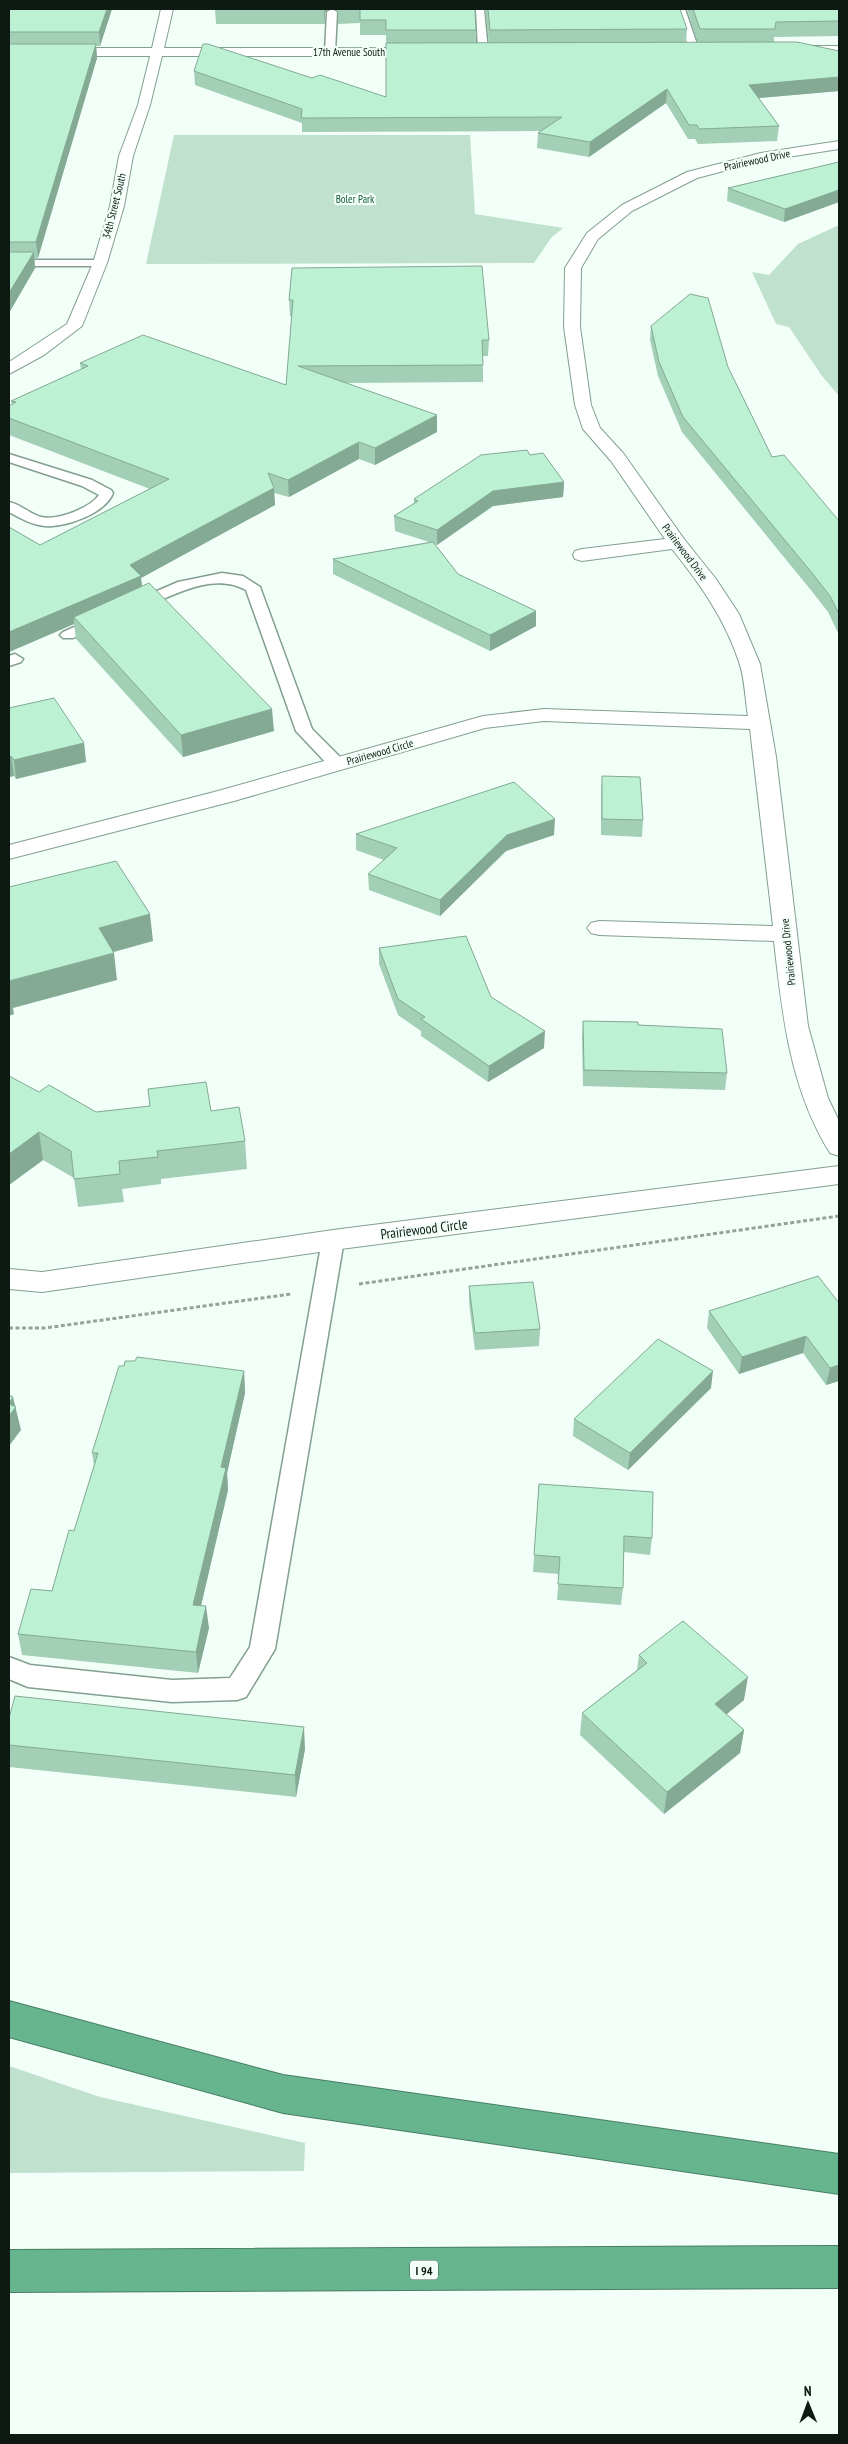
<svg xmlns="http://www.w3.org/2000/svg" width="848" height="2444" viewBox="0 0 848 2444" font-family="'PT Sans Narrow',sans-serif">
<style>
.green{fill:#bfe1ce}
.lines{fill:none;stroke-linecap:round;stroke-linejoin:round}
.service-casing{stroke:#829f8f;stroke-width:3}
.minor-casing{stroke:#829f8f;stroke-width:2}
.tertiary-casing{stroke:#829f8f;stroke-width:2}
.motorway-casing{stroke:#487e64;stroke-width:2}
.path{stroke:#95a19b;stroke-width:3;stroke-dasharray:4 2.5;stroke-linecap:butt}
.service{fill:#fff;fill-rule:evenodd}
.minor{fill:#fff;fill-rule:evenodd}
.tertiary{fill:#fff;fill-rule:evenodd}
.motorway{fill:#67b58f;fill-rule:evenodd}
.wall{fill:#a2cfb6}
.shaded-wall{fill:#84a994}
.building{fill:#bcf1d4;stroke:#84a994}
.labels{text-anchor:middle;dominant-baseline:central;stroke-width:4.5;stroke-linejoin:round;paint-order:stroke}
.far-street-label{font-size:11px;fill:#0e1913;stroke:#f2fff8}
.far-park-label{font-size:11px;fill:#19583d;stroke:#f2fff8}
.shield{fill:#f2fff8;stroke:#525e58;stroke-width:1}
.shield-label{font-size:12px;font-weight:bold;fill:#0e1913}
.street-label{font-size:14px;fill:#0e1913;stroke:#f2fff8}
</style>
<rect width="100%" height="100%" fill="#f2fff8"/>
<!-- green -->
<path class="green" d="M174 135H470L475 214 563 228 551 238 534 263 146 264Z
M839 225V396L822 376 789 327 776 324 752 272 769 275 798 244Z
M9 2066 100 2097 305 2143 304 2171 9 2173Z"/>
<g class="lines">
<defs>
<path id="service" d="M332 9 337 12 335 52 330 55 325 52 327 12Z
M476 9H484L488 51 483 54 478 51Z
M677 9H685L699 50 697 52 689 50Z
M9 260H100L106 263 100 266H9Z
M9 454 92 480 111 490 113 493C106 513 65 528 45 526 32 525 20 518 9 512V502C20 504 30 514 41 517 57 521 90 508 99 495L82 486 9 462Z
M222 573 243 576 260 587 312 729 343 760 345 764 343 768H331L296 731 246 590C216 574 184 590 154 603 146 606 138 611 129 609L126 606 129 603 178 582Z
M102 615 107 617 110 620 107 623 73 638H63L60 635 63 632Z
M15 654 23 659 21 662 9 666V656Z
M333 1232 341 1235 344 1240 275 1649 246 1697 237 1700 172 1702 28 1687 9 1679V1657L30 1665 172 1680 230 1678 250 1647 322 1240 325 1235Z"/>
<path id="minor" d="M157 48 163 52 150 105 133 156 124 206 107 263 82 326 44 355 9 374V362L67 324 93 263 110 206 119 156 138 105 151 52Z
M839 141V149L762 161 697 178 632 211 598 239 581 268 580 327 591 405 600 428 623 453 684 539 716 579 739 614 760 664 776 757 808 1026 828 1098 839 1121V1156L830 1153C790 1089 782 1014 774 941L599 935 591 933 587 928 591 923 599 921 773 926 750 729 544 721 485 728 234 801 9 859V845L218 791 483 716 544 709 748 716C745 699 745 679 739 662 725 619 700 584 672 549L582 561 575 559 573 555 575 551 582 549 665 539 611 461 583 429 575 405 564 327 565 268 587 233 622 205 687 172 761 153Z
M839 1166V1184L333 1250 42 1292 9 1289V1269L42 1272 333 1230Z"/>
<path id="tertiary" d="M161 9H173L164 48H423L429 52 423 56H9V48H152Z
M796 46H839V54L792 53 790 50Z"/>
<path id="motorway" d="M9 2001 283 2075 839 2154V2194L283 2113 9 2037Z
M839 2246V2288L9 2292V2250Z"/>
</defs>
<!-- service casing -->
<use href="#service" class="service-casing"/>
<!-- minor casing -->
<use href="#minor" class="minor-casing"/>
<!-- tertiary casing -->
<use href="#tertiary" class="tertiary-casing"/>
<!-- motorway casing -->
<use href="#motorway" class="motorway-casing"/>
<!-- path -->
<path class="path" d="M359 1284 839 1216
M9 1328H45L291 1294"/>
<!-- service -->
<use href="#service" class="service"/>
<!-- minor -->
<use href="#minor" class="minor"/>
<!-- tertiary -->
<use href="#tertiary" class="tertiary"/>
<!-- motorway -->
<use href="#motorway" class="motorway"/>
</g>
<!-- wall -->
<path class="wall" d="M9 9H112L100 46H96L97 58 38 258H34L35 268 9 313Z
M215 9H331L325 12V24H216Z
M335 9H475L476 43H489L485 9H680L687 29 686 43H698L687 9H839V36L774 37V42L839 51V91L759 98 779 126 777 141 698 144 695 139H688L666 103 589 157 537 148 538 133 540 131 302 132V123L195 85 194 71 312 78 386 97V35H360V23L338 24V11Z
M839 162V202L784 222 727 201 728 188Z
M292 268 489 340 488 356H483V382L345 383 437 415V432L375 465 359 459 289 497 274 493 275 505 141 578 142 586 274 731 183 757 76 639 74 624 9 652V527L40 545 150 489 9 435V406L12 404 11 401 81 369 80 363 286 385 292 316H290L289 300Z
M651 326 728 367 772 457 839 521V635L828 612 810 589 682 432 658 376 650 340Z
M530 455 564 482 563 497 493 506 437 545 435 544 458 574 536 626 490 651 333 574V559L429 542 395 531 394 516 414 503V499Z
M9 708 84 743 86 762 16 779 14 776 9 777Z
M602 776 643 820 642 837 601 835V792Z
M356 834 554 835 506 851 440 916 369 890 368 874 384 860 356 850Z
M379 948 491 997 544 1048 488 1082 421 1036V1031L398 1015 379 964Z
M583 1021 638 1025 727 1073 725 1090 583 1086 582 1038Z
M148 1089 211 1111 245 1141 247 1169 161 1179V1184L122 1189 124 1202 78 1207 74 1178 43 1160 9 1185 39 1092 96 1112 150 1106Z
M469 1286 540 1329 539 1346 475 1350 469 1303Z
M839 1303V1381L826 1385 803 1353 739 1374 707 1328 709 1311Z
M244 1371 245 1393 227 1473 228 1490 201 1606 209 1628 198 1673 22 1655 18 1634 52 1591 74 1531 94 1465 92 1453Z
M711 1388 628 1470 573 1436 574 1419Z
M539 1484 652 1538 650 1555 624 1552 623 1588 621 1605 557 1600 559 1574 533 1572Z
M639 1655 744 1700 726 1714 744 1730 740 1753 664 1814 580 1735 582 1713 637 1670Z
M9 1718 305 1749 296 1797 9 1767Z"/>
<!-- shaded-wall -->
<path class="shaded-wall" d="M107 9H112L100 46 99 32Z
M324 9H331L325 12V24Z
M96 44 97 58 38 258 36 242Z
M839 77V91L748 99 749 85Z
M667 89 666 103 589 157 590 142Z
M839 190V202L784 222 785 209Z
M34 252 35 268 9 313V293Z
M437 415V432L375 465V448Z
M359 442V459L289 497 288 480Z
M564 482 563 497 493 506 437 545V530L493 491Z
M274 488 275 505 141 578 143 595 74 617V624L9 652V632L130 565Z
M536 611V626L490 651V635Z
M272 709 274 731 183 757 181 735Z
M84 743 86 762 16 779 14 760Z
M11 756 14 776 9 777V757Z
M555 819 554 835 506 851 440 916V900L507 835Z
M150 914 153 941 103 955 99 928Z
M114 953 117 980 13 1008 14 1014 9 1016V981Z
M545 1031 544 1048 488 1082 489 1066Z
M39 1132 43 1160 9 1185V1154Z
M806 1336 803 1353 739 1374 742 1357Z
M839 1365V1381L826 1385 830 1368Z
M244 1371 245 1393 227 1473 228 1490 196 1627 193 1605 221 1467Z
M713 1371 711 1388 628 1470 630 1453Z
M13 1397 21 1430 9 1446V1403Z
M206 1606 209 1628 198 1673 196 1652Z
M748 1677 744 1700 711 1727 715 1704Z
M304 1727 305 1749 296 1797 295 1775Z
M744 1730 740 1753 664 1814 667 1792Z"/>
<!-- building -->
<path class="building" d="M9 9H107L99 32H9Z
M360 9H475L476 30H386V20H360Z
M488 9H680L687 29 490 30Z
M693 9H839V21L776 22 775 29H700Z
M797 42 839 51V77L749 85 779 126 699 129 697 125H689L667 89 590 142 538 133 562 117 301 118 302 109 194 71 203 44H208L312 78 320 75 386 97V43Z
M9 44H96L36 242H9Z
M839 162V190L785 209 728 188Z
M9 252H34L9 293Z
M482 266 489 340H482L483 365 298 366 437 415 375 448 359 442 288 480 268 473 274 488 130 565 141 576 9 632V527L40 545 169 479 9 418V406L16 402 11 401 88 366 80 363 143 335 286 385 293 300H289L292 268Z
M690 294 708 298 728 367 772 457 784 455 839 521V614L830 596 812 573 683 417 659 362 651 326Z
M527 450 530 455 543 453 564 482 493 491 437 530 394 516 418 501 414 499 481 455Z
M433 542 458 574 536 611 490 635 333 559Z
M149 583 272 709 181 735 74 617Z
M54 698 84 743 14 760 11 756 9 757V708Z
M602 776 640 777 643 820 602 819Z
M514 782 555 819 507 835 440 900 368 874 397 848 356 834Z
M116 861 150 914 99 928 114 953 9 981V887Z
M466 936 491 997 545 1031 489 1066 421 1019 425 1017 398 999 379 948Z
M583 1021 638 1022V1025L722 1029 727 1073 584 1070Z
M9 1076 39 1092 49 1085 96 1112 150 1106 148 1089 206 1082 211 1111 239 1107 245 1141 157 1151 158 1157 119 1161 120 1174 74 1179 71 1151 39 1132 9 1154Z
M818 1276 839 1303V1365L830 1368 806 1336 742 1357 709 1311Z
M533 1282 540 1329 475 1333 469 1286Z
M658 1339 713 1371 630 1453 574 1419Z
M137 1357 244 1371 221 1467 226 1468 193 1605 206 1606 196 1652 18 1634 31 1589 52 1591 69 1530 74 1531 98 1453H92L119 1366H124L125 1361H135Z
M9 1395 13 1397 9 1403Z
M9 1404 16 1407 9 1416Z
M539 1484 653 1492 652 1538 624 1536 623 1588 558 1584 560 1557 534 1555Z
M683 1621 748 1677 715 1704 744 1730 667 1792 582 1713 647 1663 639 1655Z
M15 1696 304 1727 295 1775 9 1745V1718Z"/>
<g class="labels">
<!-- far-street labels -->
<g class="far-street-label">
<text x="349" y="52">17th Avenue South</text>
<text transform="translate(757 160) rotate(-12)">Prairiewood Drive</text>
<text transform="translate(114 206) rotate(-76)">34th Street South</text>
<text transform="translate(685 552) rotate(53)">Prairiewood Drive</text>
<text transform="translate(380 752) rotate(-16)">Prairiewood Circle</text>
<text transform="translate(788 952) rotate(-96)">Prairiewood Drive</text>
</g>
<!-- far-park labels -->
<g class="far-park-label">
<text x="355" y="199">Boler Park</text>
</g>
<!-- shield labels -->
<rect class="shield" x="410" y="2260.5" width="28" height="19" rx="4"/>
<g class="shield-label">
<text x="424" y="2270">I 94</text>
</g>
<!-- street labels -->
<g class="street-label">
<text transform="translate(424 1229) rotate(-7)">Prairiewood Circle</text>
</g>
</g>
<!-- border -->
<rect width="848" height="2444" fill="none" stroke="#0e1913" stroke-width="20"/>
<!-- north arrow -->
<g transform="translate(808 2404) rotate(359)" stroke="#f2fff8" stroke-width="4" paint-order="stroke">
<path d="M0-4L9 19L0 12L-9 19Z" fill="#0e1913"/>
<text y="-8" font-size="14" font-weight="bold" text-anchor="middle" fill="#0e1913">N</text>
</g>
</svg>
